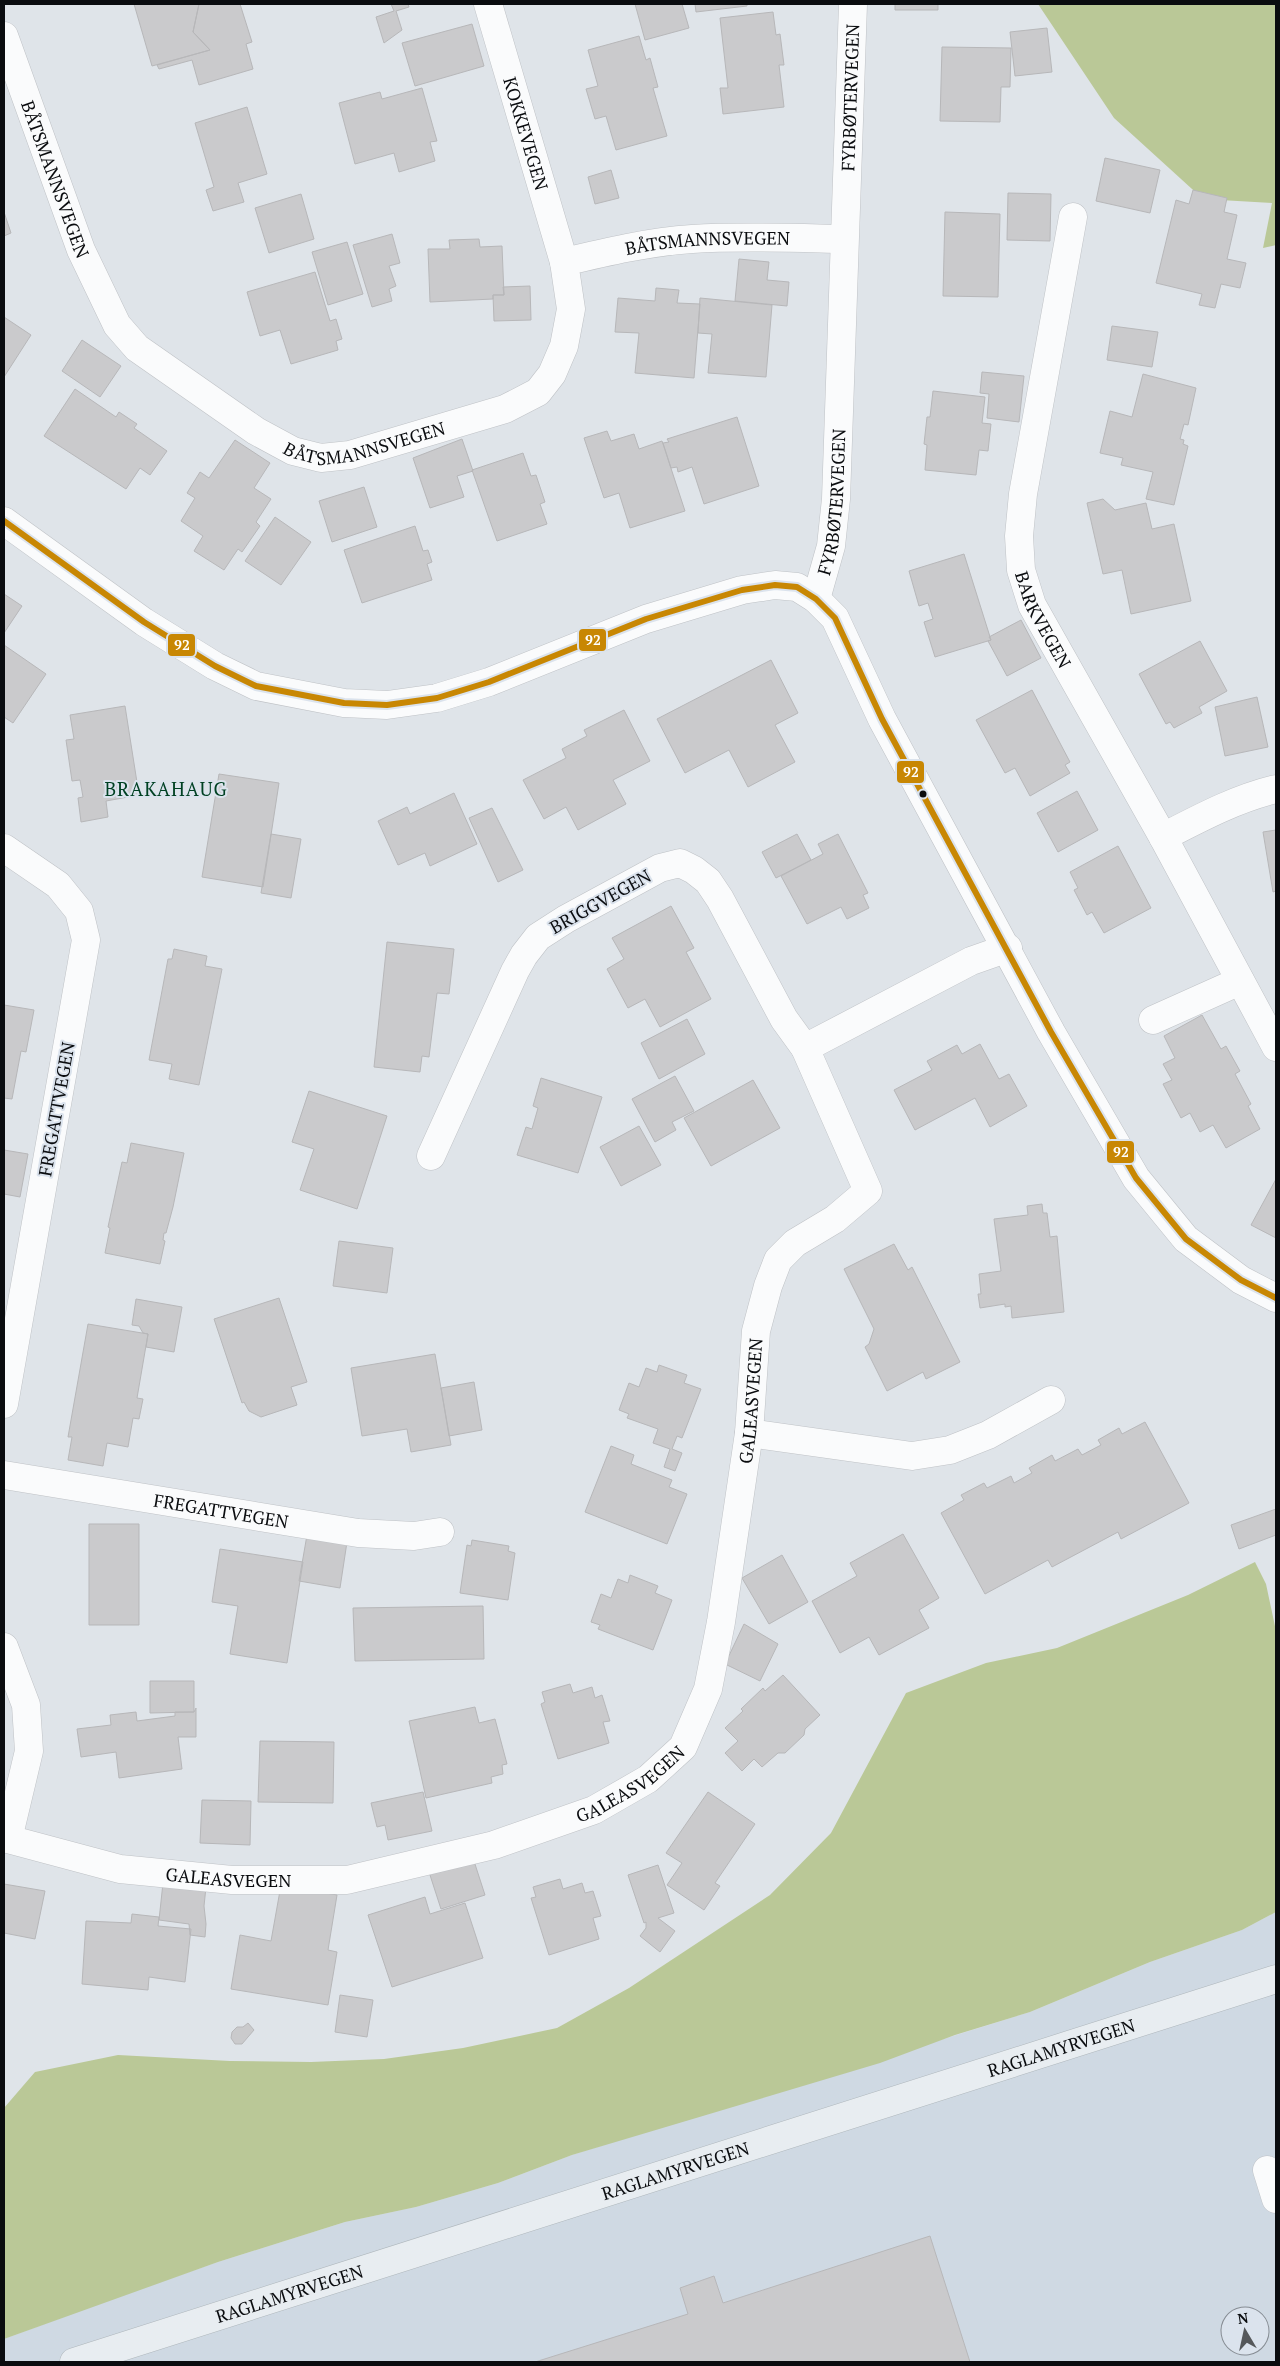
<svg xmlns="http://www.w3.org/2000/svg" width="1280" height="2366" viewBox="0 0 1280 2366" font-family="'PT Serif',serif">
<style>
.built{fill:#cfd9e3;fill-rule:evenodd}
.forest{fill:#bac897}
.building{fill:#cacacc;stroke:#b7b7b9}
.lines{fill:none;stroke-linecap:round;stroke-linejoin:round}
.minor-casing{stroke:#bfc2c6;stroke-width:29}
.highway-casing{stroke:#aeb6bb;stroke-width:29}
.minor{stroke:#fafbfc;stroke-width:28}
.highway{stroke:#e8edf1;stroke-width:28}
.bus-1-casing{stroke:#dbe3ed;stroke-width:10}
.bus-1{stroke:#c88703;stroke-width:6}
.bus-dot{fill:#0a0c0f;stroke:#dbe3ed;stroke-width:2}
.labels{text-anchor:middle;dominant-baseline:central;stroke-width:4;stroke-linejoin:round;paint-order:stroke}
.street-label{font-size:18px;fill:#0a0c0f;stroke:#dbe3ed}
.neighbourhood-label{font-size:19px;letter-spacing:1px;fill:#004123;stroke:#dbe3ed}
.line-badge{stroke:#dbe3ed;stroke-width:2}
.badge-label{font-size:14px;text-anchor:middle;font-weight:bold;fill:#fff}
</style>
<rect width="100%" height="100%" fill="#dfe4e9"/>
<!-- built -->
<path class="built" d="M1276 1912V2362H4V2339L120 2296 218 2262 345 2222 416 2207 498 2183 572 2155 1030 2012 1150 1962 1242 1930ZM1230 2316H1260V2346H1230Z"/>
<!-- forest -->
<path class="forest" d="M1038 4H1276V245L1263 248 1272 203 1203 199 1114 118Z
M1255 1562 1266 1584 1276 1631V1912L1242 1930 1150 1962 1030 2012 955 2035 880 2063 572 2155 498 2183 416 2207 345 2222 218 2262 4 2339V2108L35 2072 118 2055 230 2061 311 2062 384 2059 463 2048 557 2028 629 1988 770 1895 831 1833 906 1693 986 1663 1057 1648 1188 1595Z"/>
<!-- building -->
<path class="building" d="M134 4H199L193 32 210 50 152 66Z
M199 4H240L252 42 246 44 253 69 199 85 192 60 159 69 157 65 210 50 193 32Z
M391 4H408L409 7 396 11 402 30 384 43 376 17 394 11Z
M635 4H682L689 28 645 40Z
M695 4H747V6L696 12Z
M895 4H938V10H895Z
M773 12 776 35 780 34 784 65H779L784 107 723 114 720 88H728L720 18Z
M472 24 484 66 415 86 402 43Z
M1047 28 1052 72 1015 76 1010 32Z
M639 36 646 60 650 58 658 87 653 88 667 136 616 150 606 116 595 119 586 89 598 86 588 50Z
M942 47 1011 48 1010 87H1001L1000 122 940 121Z
M422 88 437 141 430 142 435 161 399 172 394 153 355 164 339 103 380 92 382 99Z
M247 107 267 174 238 183 244 202 213 211 206 190 214 187 195 123Z
M1105 158 1160 170 1150 213 1096 201Z
M611 170 619 198 595 204 588 177Z
M1193 190 1227 198 1224 212 1237 215 1227 259 1246 263 1240 288 1221 284 1215 308 1199 305 1202 294 1156 283 1176 200 1189 204Z
M1008 193 1051 194 1050 241 1007 240Z
M301 194 314 239 269 253 255 208Z
M4 212 11 233 4 236Z
M945 212 1000 214 998 297 943 296Z
M392 234 400 263 389 266 396 286 389 289 392 301 372 307 353 245Z
M479 239 480 247 502 246 504 295H493V299L430 302 428 249H450L449 240Z
M347 242 363 294 328 305 312 252Z
M739 259 769 262 767 280 789 282 787 306 735 301Z
M315 272 330 321 336 319 342 339 336 341 338 350 291 364 280 330 260 336 247 292Z
M530 286 531 320 494 321 493 295H504L503 287Z
M656 288 679 290 677 303 700 304 694 378 635 373 639 333 615 332 618 298 655 301Z
M700 298 772 305 766 377 708 373 712 334 698 333Z
M4 317 31 335 4 377Z
M1112 326 1158 332 1152 367 1107 360Z
M82 340 121 366 100 397 62 371Z
M982 372 1024 376 1019 422 987 418 989 394 980 393Z
M1143 374 1196 388 1188 425 1184 424 1180 439 1184 440 1183 444 1188 446 1174 505 1146 499 1153 472 1121 465 1123 458 1100 453 1110 411 1132 417Z
M75 389 116 417 119 412 137 424 134 428 167 451 150 475 140 468 126 489 44 436Z
M933 391 985 397 982 423 991 424 988 451 979 450 976 475 925 470 927 445 924 444 927 417H930Z
M737 417 759 486 704 504 692 467 678 472 677 467 671 468 663 443 669 442 667 439Z
M607 431 611 441 634 434 639 449 662 441 685 511 630 528 619 493 604 498 584 438Z
M462 439 473 471 457 476 464 497 430 508 413 458Z
M235 440 270 463 254 488 271 499 256 522 260 526 242 552 238 549 224 570 194 551 203 536 181 521 195 498 187 493 200 472 209 478Z
M523 453 531 476 536 475 545 502 540 504 547 524 497 541 472 470Z
M364 487 377 527 332 542 319 501Z
M1103 499 1115 510 1146 503 1152 529 1174 524 1191 601 1131 614 1122 570 1103 574 1087 503Z
M275 517 311 542 281 585 245 561Z
M415 526 423 551 428 550 432 562 427 564 432 580 362 603 344 550Z
M964 554 991 640 935 657 924 622 933 619 928 603 919 606 909 571Z
M4 594 22 606 4 633Z
M1021 620 1041 658 1007 676 988 641 991 640 989 637Z
M1200 641 1227 691 1199 707 1202 713 1174 728 1170 722 1166 724 1139 674Z
M4 645 46 674 13 723 4 717Z
M771 660 798 713 775 725 795 762 748 787 729 750 685 773 657 719Z
M1032 690 1070 762 1065 765 1070 773 1030 796 1015 768 1005 773 976 720Z
M1257 697 1268 747 1225 756 1215 707Z
M125 706 139 795 106 801 108 817 81 822 78 798 83 797 80 780 72 781 66 740 74 739 70 715Z
M624 710 650 761 613 780 626 804 578 830 566 807 544 819 523 780 566 758 562 749 587 736 584 730Z
M219 774 279 783 263 887 202 877Z
M1077 791 1098 830 1058 852 1037 813Z
M454 793 477 844 430 866 425 853 398 865 378 821 407 807 410 814Z
M492 808 523 870 498 882 469 818Z
M1276 830V891L1273 892 1263 832Z
M271 834 301 839 291 898 261 893Z
M797 834 811 860 776 878 762 852Z
M838 834 868 893 863 895 869 908 847 919 841 907 807 924 781 876 823 854 818 844Z
M1118 846 1151 908 1104 933 1092 912 1087 915 1074 890 1078 888 1070 872Z
M671 906 694 948 686 952 711 999 660 1027 645 999 628 1008 607 969 624 959 612 938Z
M387 942 454 949 449 994 437 993 429 1057 422 1056 420 1072 374 1067Z
M174 949 207 956 205 966 222 969 199 1085 169 1079 172 1064 149 1060 168 959H172Z
M4 1005 34 1010 26 1052 21 1051 12 1099 4 1098Z
M1202 1015 1221 1049 1226 1046 1240 1071 1235 1074 1251 1104 1248 1106 1260 1129 1226 1148 1213 1125 1200 1132 1190 1113 1181 1118 1163 1084 1172 1080 1163 1064 1175 1058 1164 1036Z
M687 1019 705 1054 659 1079 641 1043Z
M980 1044 999 1079 1009 1074 1027 1106 990 1127 975 1098 915 1130 894 1090 932 1070 927 1061 957 1045 962 1054Z
M675 1076 694 1111 672 1122 676 1130 655 1142 632 1099Z
M541 1078 602 1097 578 1173 517 1155 526 1127 532 1129 538 1108 533 1106Z
M753 1080 780 1128 711 1166 684 1118Z
M309 1091 387 1116 357 1209 300 1190 314 1149 292 1142Z
M639 1126 661 1165 621 1186 600 1147Z
M131 1143 184 1153 173 1207 166 1233H164L163 1240 165 1241 160 1264 105 1253 110 1228 108 1227 122 1162 127 1163Z
M4 1150 28 1154 20 1197 4 1194Z
M1276 1179V1238L1251 1225Z
M1042 1204 1043 1213H1047L1050 1237 1057 1236 1064 1312 1012 1318 1011 1306 1005 1307V1304L980 1308 978 1294H981L979 1274 1001 1271 994 1219 1028 1215 1027 1206Z
M339 1241 393 1248 387 1293 333 1286Z
M894 1244 908 1270 912 1267 960 1362 926 1379 923 1372 887 1391 865 1347 869 1344 874 1329 844 1269Z
M279 1298 307 1382 291 1387 297 1405 261 1417 249 1411 244 1402 242 1403 214 1319Z
M136 1299 182 1307 174 1352 146 1347 148 1334 143 1333 139 1326 132 1325Z
M88 1324 148 1334 137 1398 143 1399 139 1419 133 1418 128 1447 107 1443 103 1466 68 1460 72 1437H68Z
M435 1354 451 1445 411 1452 407 1429 362 1436 351 1368Z
M659 1365 687 1375 684 1383 701 1389 682 1438 677 1436 672 1449 682 1453 675 1471 664 1467 670 1449 653 1443 658 1429 627 1418 629 1414 619 1410 629 1383 639 1387 646 1368 657 1372Z
M474 1382 482 1430 449 1436 441 1388Z
M1145 1422 1189 1503 1121 1539 1118 1532 1052 1567 1048 1560 985 1594 941 1513 964 1500 961 1495 984 1483 987 1488 1011 1476 1014 1483 1032 1473 1029 1468 1052 1455 1055 1461 1078 1449 1082 1455 1101 1445 1098 1440 1119 1428 1122 1434Z
M611 1446 634 1455 631 1464 672 1480 669 1487 687 1494 667 1544 585 1512Z
M1276 1509V1535L1239 1549 1231 1525Z
M89 1524H139V1625H89Z
M903 1534 939 1598 919 1610 929 1628 879 1655 869 1637 840 1653 812 1601 857 1576 850 1563Z
M307 1535 347 1542 340 1588 299 1581Z
M472 1540 509 1546 508 1551 515 1553 508 1600 460 1593 467 1545 471 1546Z
M220 1549 303 1562 287 1663 230 1654 238 1606 212 1602Z
M782 1555 808 1602 769 1624 742 1578Z
M630 1575 658 1586 655 1593 672 1600 653 1650 598 1629 600 1625 591 1622 601 1594 611 1598 618 1579 628 1583Z
M483 1606 484 1659 355 1661 353 1608Z
M744 1624 778 1644 760 1681 725 1664Z
M783 1675 820 1715 805 1729 804 1735 785 1753H778L762 1767 754 1759 742 1771 725 1753 738 1741 725 1728 743 1711 741 1709 763 1688 765 1691Z
M150 1681H194V1712L150 1713Z
M570 1684 573 1693 592 1687 595 1698 602 1695 610 1721 603 1722 609 1743 558 1759 541 1704 545 1702 542 1692Z
M475 1707 479 1723 495 1719 507 1764 502 1765 503 1774 491 1777 492 1783 426 1798 409 1721Z
M196 1708V1737H178L182 1769 119 1778 116 1752 81 1757 77 1729 111 1725 110 1715 136 1712 137 1721 175 1716V1712H194Z
M260 1741 334 1742 333 1803 258 1802Z
M423 1792 432 1831 388 1840 385 1825 377 1827 371 1803Z
M708 1792 755 1824 715 1883 720 1886 704 1910 667 1885 682 1863 666 1853Z
M202 1800 251 1801 250 1845 200 1843Z
M473 1858 485 1895 441 1909 429 1872Z
M658 1865 674 1913 658 1918 675 1931 660 1952 640 1936 646 1928V1922L644 1923 628 1875Z
M560 1879 563 1889 582 1883 585 1893 593 1891 601 1916 593 1918 599 1939 549 1955 531 1898 536 1897 533 1887Z
M163 1883 206 1887 204 1906 206 1924 205 1937 190 1935 189 1924 159 1920Z
M4 1884 45 1891 35 1939 4 1933Z
M281 1885 337 1895 328 1950 337 1952 328 2005 231 1989 240 1935 271 1941Z
M425 1897 430 1914 465 1903 483 1958 392 1987 368 1915Z
M132 1914 159 1917 158 1926 191 1929 185 1982 149 1977 148 1990 82 1984 86 1921 131 1923Z
M340 1995 373 2000 367 2037 335 2032Z
M248 2023 254 2030 242 2044H235L231 2038 232 2032 237 2027H243Z
M930 2236 970 2362H535L688 2314 680 2288 714 2276 723 2303Z"/>
<g class="lines">
<defs>
<g id="minor">
<path id="s1" d="M488 4 564 262"/>
<path id="s2" d="M4 36 81 250 117 325 137 348 256 431 293 451 321 458 350 455 505 409 538 392 552 374 564 346 571 309 564 262C606 252 648 242 692 239 742 236 794 238 844 239"/>
<path id="s3" d="M1073 217 1023 494 1019 536 1021 570 1032 605 1163 837 1276 1047"/>
<path d="M4 521 144 622 215 666 256 686 344 703 387 705 437 698 489 682 646 619 742 590 775 585 797 587 816 599 835 618 882 719 1051 1032 1136 1178 1186 1239 1241 1280 1276 1298"/>
<path id="s4" d="M816 599 831 546 836 499 853 4"/>
<path d="M1163 837C1200 818 1235 799 1276 789"/>
<path d="M4 848 58 885 79 911 86 940 4 1404"/>
<path d="M1153 1020 1240 981"/>
<path d="M805 1048 971 961 1008 948"/>
<path d="M749 1433 912 1456 950 1450 988 1435 1051 1400"/>
<path id="s5" d="M4 1475 358 1533 414 1536 440 1532"/>
<path d="M4 1647 26 1705 29 1751 8 1839"/>
<path id="s6" d="M4 1838 120 1869 232 1880H347L494 1845 594 1810 648 1779 683 1747 708 1689 721 1622 749 1433 756 1331 768 1286 778 1260 795 1243 835 1219 868 1191 805 1048 784 1019 720 899 708 881 694 870 680 863 660 868 566 919 538 937 524 955 515 971 431 1156"/>
<path d="M1267 2170 1276 2199"/>
</g>
<g id="highway">
<path id="s7" d="M74 2362 1276 1979"/>
</g>
</defs>
<!-- minor casing -->
<use href="#minor" class="minor-casing"/>
<!-- highway casing -->
<use href="#highway" class="highway-casing"/>
<!-- minor -->
<use href="#minor" class="minor"/>
<!-- highway -->
<use href="#highway" class="highway"/>
<defs>
<path id="bus-1" d="M4 521 144 622 215 666 256 686 344 703 387 705 437 698 489 682 646 619 742 590 775 585 797 587 816 599 835 618 882 719 1051 1032 1136 1178 1186 1239 1241 1280 1276 1298"/>
</defs>
<!-- bus-1 casing -->
<use href="#bus-1" class="bus-1-casing"/>
<!-- bus-1 -->
<use href="#bus-1" class="bus-1"/>
</g>
<!-- markers -->
<circle class="bus-dot" cx="923" cy="794" r="4.5"/>
<g class="labels">
<!-- street labels -->
<g class="street-label">
<text stroke="none"><textPath href="#s4" startOffset="504">FYRBØTERVEGEN</textPath></text>
<text stroke="none"><textPath href="#s1" startOffset="135">KOKKEVEGEN</textPath></text>
<text stroke="none"><textPath href="#s2" startOffset="152">BÅTSMANNSVEGEN</textPath></text>
<text stroke="none"><textPath href="#s2" startOffset="1069">BÅTSMANNSVEGEN</textPath></text>
<text stroke="none"><textPath href="#s2" startOffset="602">BÅTSMANNSVEGEN</textPath></text>
<text stroke="none"><textPath href="#s4" startOffset="99">FYRBØTERVEGEN</textPath></text>
<text stroke="none"><textPath href="#s3" startOffset="412">BARKVEGEN</textPath></text>
<text transform="translate(600 901) rotate(-29)">BRIGGVEGEN</text>
<text transform="translate(56 1109) rotate(-80)">FREGATTVEGEN</text>
<text stroke="none"><textPath href="#s6" startOffset="1069">GALEASVEGEN</textPath></text>
<text stroke="none"><textPath href="#s5" startOffset="220">FREGATTVEGEN</textPath></text>
<text stroke="none"><textPath href="#s6" startOffset="649">GALEASVEGEN</textPath></text>
<text stroke="none"><textPath href="#s6" startOffset="229">GALEASVEGEN</textPath></text>
<text stroke="none"><textPath href="#s7" startOffset="1036">RAGLAMYRVEGEN</textPath></text>
<text stroke="none"><textPath href="#s7" startOffset="631">RAGLAMYRVEGEN</textPath></text>
<text stroke="none"><textPath href="#s7" startOffset="226">RAGLAMYRVEGEN</textPath></text>
</g>
<!-- neighbourhood labels -->
<g class="neighbourhood-label">
<text x="166" y="788">BRAKAHAUG</text>
</g>
</g>
<g class="line-badge">
<rect x="578" y="628" width="29" height="24" rx="5" fill="#c88703"/>
<rect x="167" y="633" width="29" height="24" rx="5" fill="#c88703"/>
<rect x="896" y="760" width="29" height="24" rx="5" fill="#c88703"/>
<rect x="1106" y="1140" width="29" height="24" rx="5" fill="#c88703"/>
</g>
<g class="badge-label">
<text x="593" y="645">92</text>
<text x="182" y="650">92</text>
<text x="911" y="777">92</text>
<text x="1121" y="1157">92</text>
</g>
<!-- border -->
<rect width="1280" height="2366" fill="none" stroke="#0a0c0f" stroke-width="10"/>
<!-- north arrow -->
<g transform="translate(1245 2331) rotate(351)"><circle r="24" fill="#dbe3ed" stroke="#878d94"/>
<path d="M0-4L9 19L0 12L-9 19Z" fill="#55585b"/>
<text y="-8" font-size="14" font-weight="bold" text-anchor="middle" fill="#0a0c0f">N</text>
</g>
</svg>
